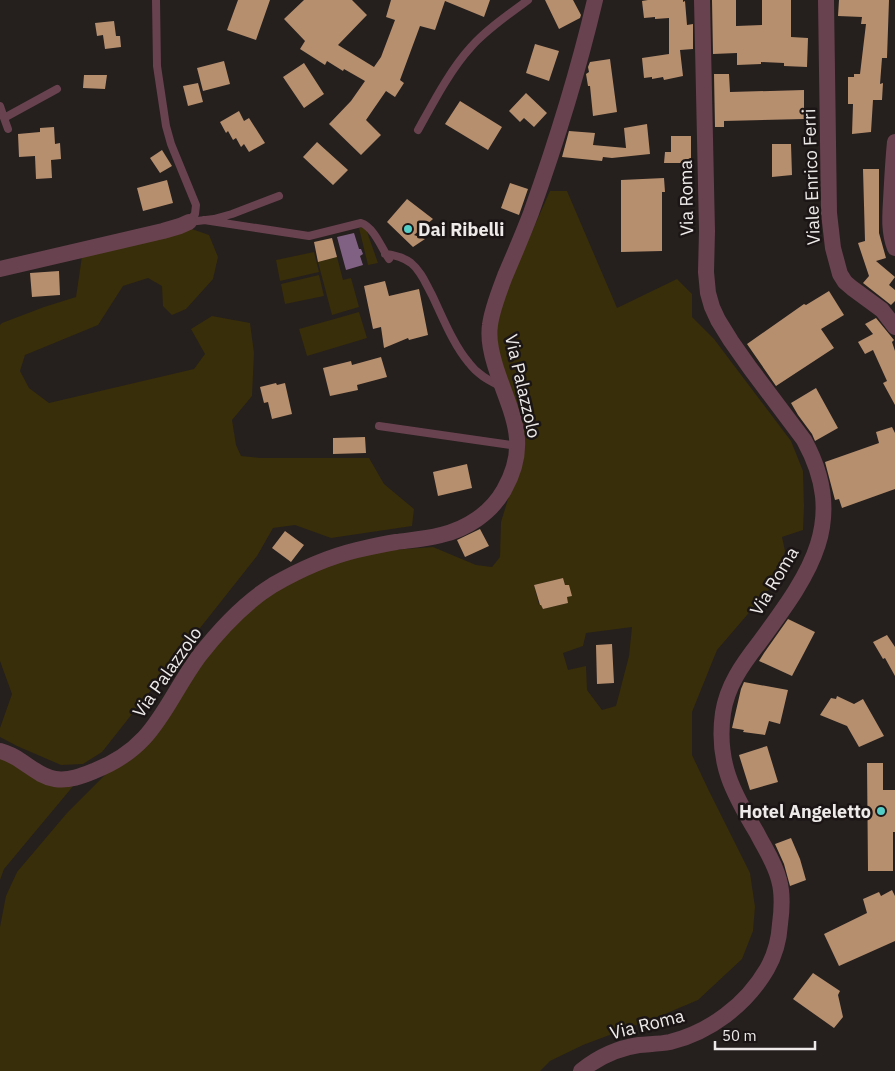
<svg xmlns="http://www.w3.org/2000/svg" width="895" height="1071" viewBox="0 0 895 1071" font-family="'IBM Plex Sans',sans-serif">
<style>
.green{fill:#382e09;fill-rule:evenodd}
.water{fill:#816183}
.building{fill:#b68f6e}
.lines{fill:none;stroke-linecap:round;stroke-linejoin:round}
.service{stroke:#68424f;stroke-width:8}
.minor{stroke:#68424f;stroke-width:16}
.poi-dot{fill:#54cdc7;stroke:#1b1615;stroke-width:2}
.labels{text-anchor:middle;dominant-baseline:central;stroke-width:5;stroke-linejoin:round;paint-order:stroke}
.street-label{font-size:18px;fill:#eeeaea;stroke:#1b1615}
.poi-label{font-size:18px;font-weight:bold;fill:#eeeaea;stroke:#1b1615;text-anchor:start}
</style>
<rect width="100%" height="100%" fill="#251f1e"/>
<!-- green -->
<path class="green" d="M550 191H567L617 308 677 279 692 294V317L714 339 791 441 803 471 804 507 803 530 782 537 785 551 777 580 717 650 692 712V755L709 791 750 873 755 907 753 931 742 959 698 1000 660 1016 583 1045 550 1061 540 1071H0V927L6 896 17 872 67 813 107 773 221 636 254 605 288 582 346 558 392 550 433 547 476 565 492 567 500 557 501 522 519 463 495 336 500 304ZM563 578 565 585 571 596 567 597 568 603 543 609 541 605H539L534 585ZM632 627 629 656 616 706 602 710 587 690 586 666 568 670 563 653 583 646 586 633Z
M365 226 378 263 368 265 359 228Z
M186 227 209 235 218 257 213 279 186 309 172 315 163 306 162 286 148 278 123 286 98 325 25 355 20 371 29 388 49 403 194 369 205 354 191 329 212 316 250 323 254 353 252 396 232 420 236 445 241 456 260 458H369L384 484 414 509 412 526 331 538 295 525 273 528 257 556 102 752 83 764 61 765 17 746 0 737V728L12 694 0 661V325L2 323 44 307 76 297 82 256Z
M314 252 319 272 280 281 276 260Z
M337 257 343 280 351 278 359 307 332 315 318 262Z
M319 275 324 296 285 304 281 284Z
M359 312 367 338 307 356 299 329Z
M0 758 74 785 4 869 0 880Z"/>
<!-- water -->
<path class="water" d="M354 233 359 249H361L363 254 360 256 363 265 346 270 337 237Z"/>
<!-- building -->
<path class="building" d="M238 0H270L256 40 227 30Z
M304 0H352L367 15 338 45 374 67 381 57 395 20 386 17 391 0H490L484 17 445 1 435 30 420 26 400 80 404 83 395 97 386 91 366 120 381 135 361 155 329 124 351 101 365 81 344 69 343 71 327 61 325 65 300 49 305 41 284 19Z
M545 0H573L581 15 580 18 559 29Z
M648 0H683V2L685 1 687 25 693 24V49L680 50 683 76 664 80 663 77 652 79V77L644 78 642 58 669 54V18L655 19V17L644 18 642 1Z
M712 0H736V26L762 25V0H791V37L808 38 807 67 784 66V63L761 62V64L737 65V53L713 54Z
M839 0H889L887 58H882L880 84 883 83 882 100H873L871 132 852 134 853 104H848V77H854V74H860L866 24H861L862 17 838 16Z
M114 21 116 36H120L121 47 105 49 103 35 97 36 95 23Z
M535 44 559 51 549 81 526 73Z
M610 59 617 112 593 116 590 86H588L586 74 589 72 588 67 590 62Z
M224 61 230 84 203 91 197 68Z
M304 63 324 94 304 108 283 77Z
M714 74H729L730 92 804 90V119L724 121V127H715Z
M84 75H107L105 89 83 88Z
M198 83 203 102 188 106 183 86Z
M526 93 547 113 534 127 524 118 520 122 509 111Z
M460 101 502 127 488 150 445 124Z
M239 111 244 121 249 118 265 143 249 152 244 144 241 147 236 138 233 140 228 131 226 133 220 122Z
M647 124 650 154 612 158 603 157 602 161 562 157 569 131 595 133 593 145 626 148 624 128Z
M54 127 55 144 60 143 61 159 51 160 52 178 36 179 35 156 19 157 18 134 40 132V128Z
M671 136H691V163H664L665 152H671Z
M317 142 348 170 333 185 303 157Z
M772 144H791L792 175 772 177Z
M162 150 172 166 160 173 150 158Z
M863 169H879V233L886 258 876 261 895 277 889 285 895 290V301L891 305 863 283 869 276 858 243 865 241Z
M664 178 665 192H662V251L621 252V180Z
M167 180 173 203 143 211 137 188Z
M510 183 528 189 519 215 501 208Z
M407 199 433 219 414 235 425 239 413 247 387 222Z
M332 238 337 257 318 262 314 242Z
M59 271 60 295 32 297 30 273Z
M385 281 389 296 419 289 428 335 409 340 408 338 384 348 381 327 373 329 364 286Z
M829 291 844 315 821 329 834 348 776 386 747 344 804 304 806 305Z
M876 318 894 340 892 342 895 351V405L883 383 887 381 873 350 865 354 858 342 873 334 865 324Z
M381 357 387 377 357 385 358 390 330 396 323 368 351 361 352 365Z
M276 383 277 385 285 383 292 414 272 419 268 402 264 403 260 387Z
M816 388 838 428 815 441 812 434 798 415 791 403Z
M892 427 895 433V489L842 508 839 499 835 500 825 462 879 443 876 432Z
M365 437 366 453 333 454V438Z
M467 464 472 488 438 496 433 472Z
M480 529 489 546 465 557 457 540Z
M285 531 304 545 291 562 272 548Z
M563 578 565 585H569L572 596 567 597 568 603 543 609 541 605H540L534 585Z
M788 619 815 632 792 676 759 661 764 653Z
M887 635 895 647V676L885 658 883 659 873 642Z
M612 644 614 683 597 684 596 645Z
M744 682 788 690 780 724 769 721 765 735 743 732 744 730 732 728 741 689Z
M837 696 854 704 863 699 884 736 859 747 847 726 820 715 831 698 836 699Z
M767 746 778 782 750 790 739 755Z
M867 763H883V790H895V832H893V871H868Z
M791 838 800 859 806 880 790 886 784 864 775 844Z
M892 890 895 896V941L839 966 824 934 867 913 863 899 879 892 881 896Z
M813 973 840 991 838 995 843 1017 834 1028 793 999Z"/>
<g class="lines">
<!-- service -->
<path class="service" d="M156 0 157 66 166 126 171 144 196 205 195 214 189 222
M0 106 4 118 57 89
M4 118 8 129
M418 130C433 103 450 70 471 47 487 29 508 15 528 0
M204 220 309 236 361 223C374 227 382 249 389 259
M189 222 214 219 232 214 279 196
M385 254C395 255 403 257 411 263 421 271 426 284 432 295 442 316 454 346 469 363 477 374 488 380 500 386
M379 426 518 446"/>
<!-- minor -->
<path class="minor" d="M826 0 829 213 833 248 840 274 845 282 852 288 882 310 895 327
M895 142C893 162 892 182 891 201 890 217 889 233 895 248
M0 269 163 231 180 226 189 222
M0 751C7 753 14 756 21 761 32 768 42 777 55 779 69 781 82 776 94 771 156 747 164 704 199 656 220 629 244 603 273 585 299 570 328 557 357 550 370 547 383 544 396 542 411 540 426 539 441 535 467 529 491 513 504 490 532 441 509 411 495 365 491 352 488 338 490 325 492 309 499 292 505 276 514 255 523 234 531 213 556 143 578 72 595 0
M581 1071C597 1058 618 1048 639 1045 649 1044 660 1044 670 1042 710 1032 746 1005 767 969 775 955 779 940 780 924 782 909 783 894 779 880 775 863 765 849 757 833 733 793 716 762 723 713 727 686 742 665 759 643 807 577 850 523 804 440L750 368 731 341 718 320 712 307 708 293 706 272 707 231 702 0"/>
</g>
<!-- markers -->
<g class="poi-dot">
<circle cx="408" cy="229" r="5"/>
<circle cx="881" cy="811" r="5"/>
</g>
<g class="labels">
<!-- street labels -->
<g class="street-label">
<text transform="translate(811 177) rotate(-92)">Viale Enrico Ferri</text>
<text transform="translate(686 198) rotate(-91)">Via Roma</text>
<text transform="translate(523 386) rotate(77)">Via Palazzolo</text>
<text transform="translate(774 581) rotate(-59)">Via Roma</text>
<text transform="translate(167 672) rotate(-55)">Via Palazzolo</text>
<text transform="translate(647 1024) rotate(-14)">Via Roma</text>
</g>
<!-- poi labels -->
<g class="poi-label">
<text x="418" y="229">Dai Ribelli</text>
<text x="871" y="811" text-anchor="end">Hotel Angeletto</text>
</g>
</g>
<!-- scale -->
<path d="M715 1041v8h100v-8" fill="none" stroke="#eeeaea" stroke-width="2.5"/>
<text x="722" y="1041" font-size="15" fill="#eeeaea" stroke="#1b1615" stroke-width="4" paint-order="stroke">50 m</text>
</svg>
